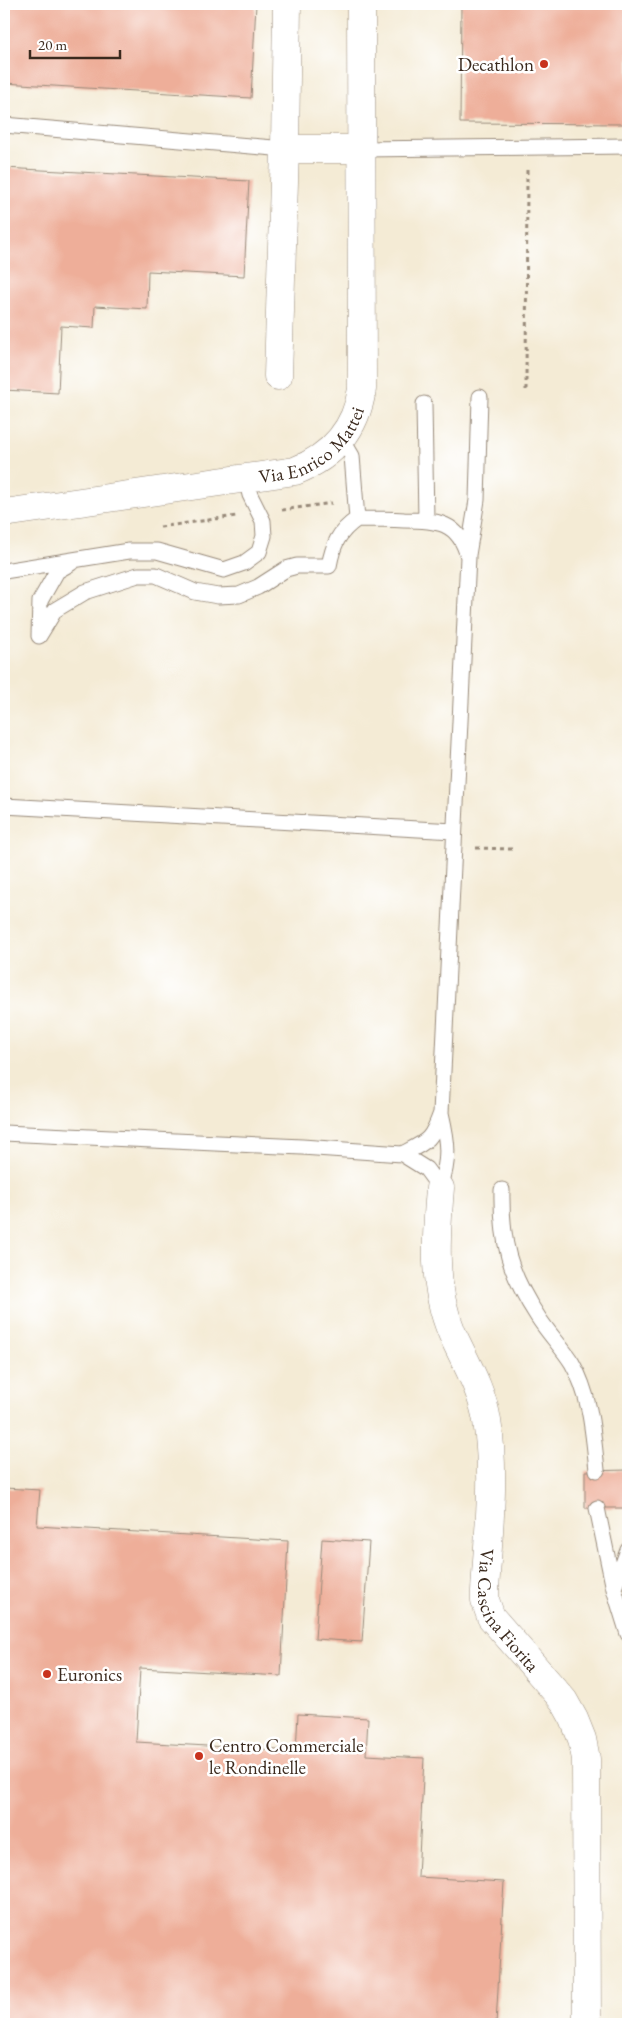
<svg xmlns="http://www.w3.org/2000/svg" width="632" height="2028" viewBox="0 0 632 2028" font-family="'EB Garamond',serif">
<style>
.building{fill:#eeae99}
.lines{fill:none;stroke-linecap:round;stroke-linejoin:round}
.lane-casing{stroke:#988a7a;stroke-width:17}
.street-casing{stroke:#988a7a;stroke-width:29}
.path{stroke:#988a7a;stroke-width:3;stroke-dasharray:4 4;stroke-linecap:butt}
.lane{stroke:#fff;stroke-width:15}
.street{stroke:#fff;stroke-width:28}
.poi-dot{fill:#c8321e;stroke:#fff;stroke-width:2}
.labels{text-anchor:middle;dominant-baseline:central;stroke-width:5;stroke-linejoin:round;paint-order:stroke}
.poi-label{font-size:19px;fill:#3b2a1e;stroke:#fff;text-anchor:start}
.street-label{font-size:19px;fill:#3b2a1e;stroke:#fff}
</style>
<rect width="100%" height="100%" fill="#fff"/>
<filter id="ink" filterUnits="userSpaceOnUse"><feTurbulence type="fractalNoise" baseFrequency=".02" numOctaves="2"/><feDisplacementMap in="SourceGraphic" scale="10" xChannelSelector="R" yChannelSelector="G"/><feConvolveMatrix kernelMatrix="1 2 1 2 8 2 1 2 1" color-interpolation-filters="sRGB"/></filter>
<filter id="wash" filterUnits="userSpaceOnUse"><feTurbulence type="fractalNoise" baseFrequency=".0096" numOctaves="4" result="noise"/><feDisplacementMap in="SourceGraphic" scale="20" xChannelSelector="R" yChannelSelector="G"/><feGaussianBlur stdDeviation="1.12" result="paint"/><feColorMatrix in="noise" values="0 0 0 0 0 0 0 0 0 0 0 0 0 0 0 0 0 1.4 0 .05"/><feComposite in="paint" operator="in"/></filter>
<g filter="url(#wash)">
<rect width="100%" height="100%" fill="#f4ebd5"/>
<g id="blocks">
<!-- building -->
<path class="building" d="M4 4H256L251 98 4 83Z
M461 4H628V124L460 123Z
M4 168 249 181 244 276 148 271 147 309 95 306 94 328 61 326 58 393 4 390Z
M628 1470V1508H585V1471Z
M4 1488 40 1490 37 1526 288 1541 281 1676 140 1668 136 1742 296 1751 298 1714 368 1718 366 1755 424 1758 418 1877 504 1882 496 2024H4Z
M322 1539 369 1542 362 1642 315 1639Z"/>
</g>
</g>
<g filter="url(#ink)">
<use href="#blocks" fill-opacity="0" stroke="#988a7a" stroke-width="1"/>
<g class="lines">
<defs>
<path id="lane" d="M4 125 285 149
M361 149 628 146
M424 404 426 520
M342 439 352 456 357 519C372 519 388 519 404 520 436 520 459 521 468 557L441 1113C448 1143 450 1158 440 1188
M468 555 477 500 480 397
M4 571 129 551H157L224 570 244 563 259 552 264 536 263 521 250 495 246 479
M39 635 40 601 57 571 71 563
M39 636 55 610 85 592 138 575H156L195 592 218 596 239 595 258 587 286 569 297 566H329C333 545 338 532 357 519
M4 806 454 831
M4 1133 302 1147 402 1154 426 1169 440 1188
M402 1154C428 1141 431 1141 441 1113
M502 1190C501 1242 509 1273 538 1317 548 1333 562 1347 572 1363 591 1396 593 1434 597 1470
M597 1508 614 1589 628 1634
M614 1588 628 1550"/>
<g id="street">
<path d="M285 149H361"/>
<path d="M278 376 285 149 287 4"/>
<path id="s1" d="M4 513 295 471C333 456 356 429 362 389L361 4"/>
<path id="s2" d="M440 1188C436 1238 432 1286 452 1333 465 1362 482 1389 487 1421 496 1476 488 1536 485 1591V1600L491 1617 564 1701 574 1719 582 1739 586 1759 587 2024"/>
</g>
</defs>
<!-- lane casing -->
<use href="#lane" class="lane-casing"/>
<!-- street casing -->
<use href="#street" class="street-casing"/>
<!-- path -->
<path class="path" d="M526 390 527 170
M282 510 332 503
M160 527 236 516
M476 848 512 849"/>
<!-- lane -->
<use href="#lane" class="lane"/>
<!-- street -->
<use href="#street" class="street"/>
</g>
</g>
<!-- markers -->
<g class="poi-dot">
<circle cx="544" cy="64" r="5"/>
<circle cx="47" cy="1674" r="5"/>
<circle cx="199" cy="1756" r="5"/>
</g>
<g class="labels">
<!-- poi labels -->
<g class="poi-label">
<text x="534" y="64" text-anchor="end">Decathlon</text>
<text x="57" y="1674">Euronics</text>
<text x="209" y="1745">Centro Commerciale<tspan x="209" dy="22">le Rondinelle</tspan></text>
</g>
<!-- street labels -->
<g class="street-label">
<text stroke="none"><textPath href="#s1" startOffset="322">Via Enrico Mattei</textPath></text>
<text stroke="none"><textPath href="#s2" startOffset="439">Via Cascina Fiorita</textPath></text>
</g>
</g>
<!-- margin -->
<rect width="632" height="2028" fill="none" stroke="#fff" stroke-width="20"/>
<!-- scale -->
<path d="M30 50v8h90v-8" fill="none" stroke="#3b2a1e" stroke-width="2.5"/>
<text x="38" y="50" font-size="15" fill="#3b2a1e" stroke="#ffffff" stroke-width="4" paint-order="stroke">20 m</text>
</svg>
